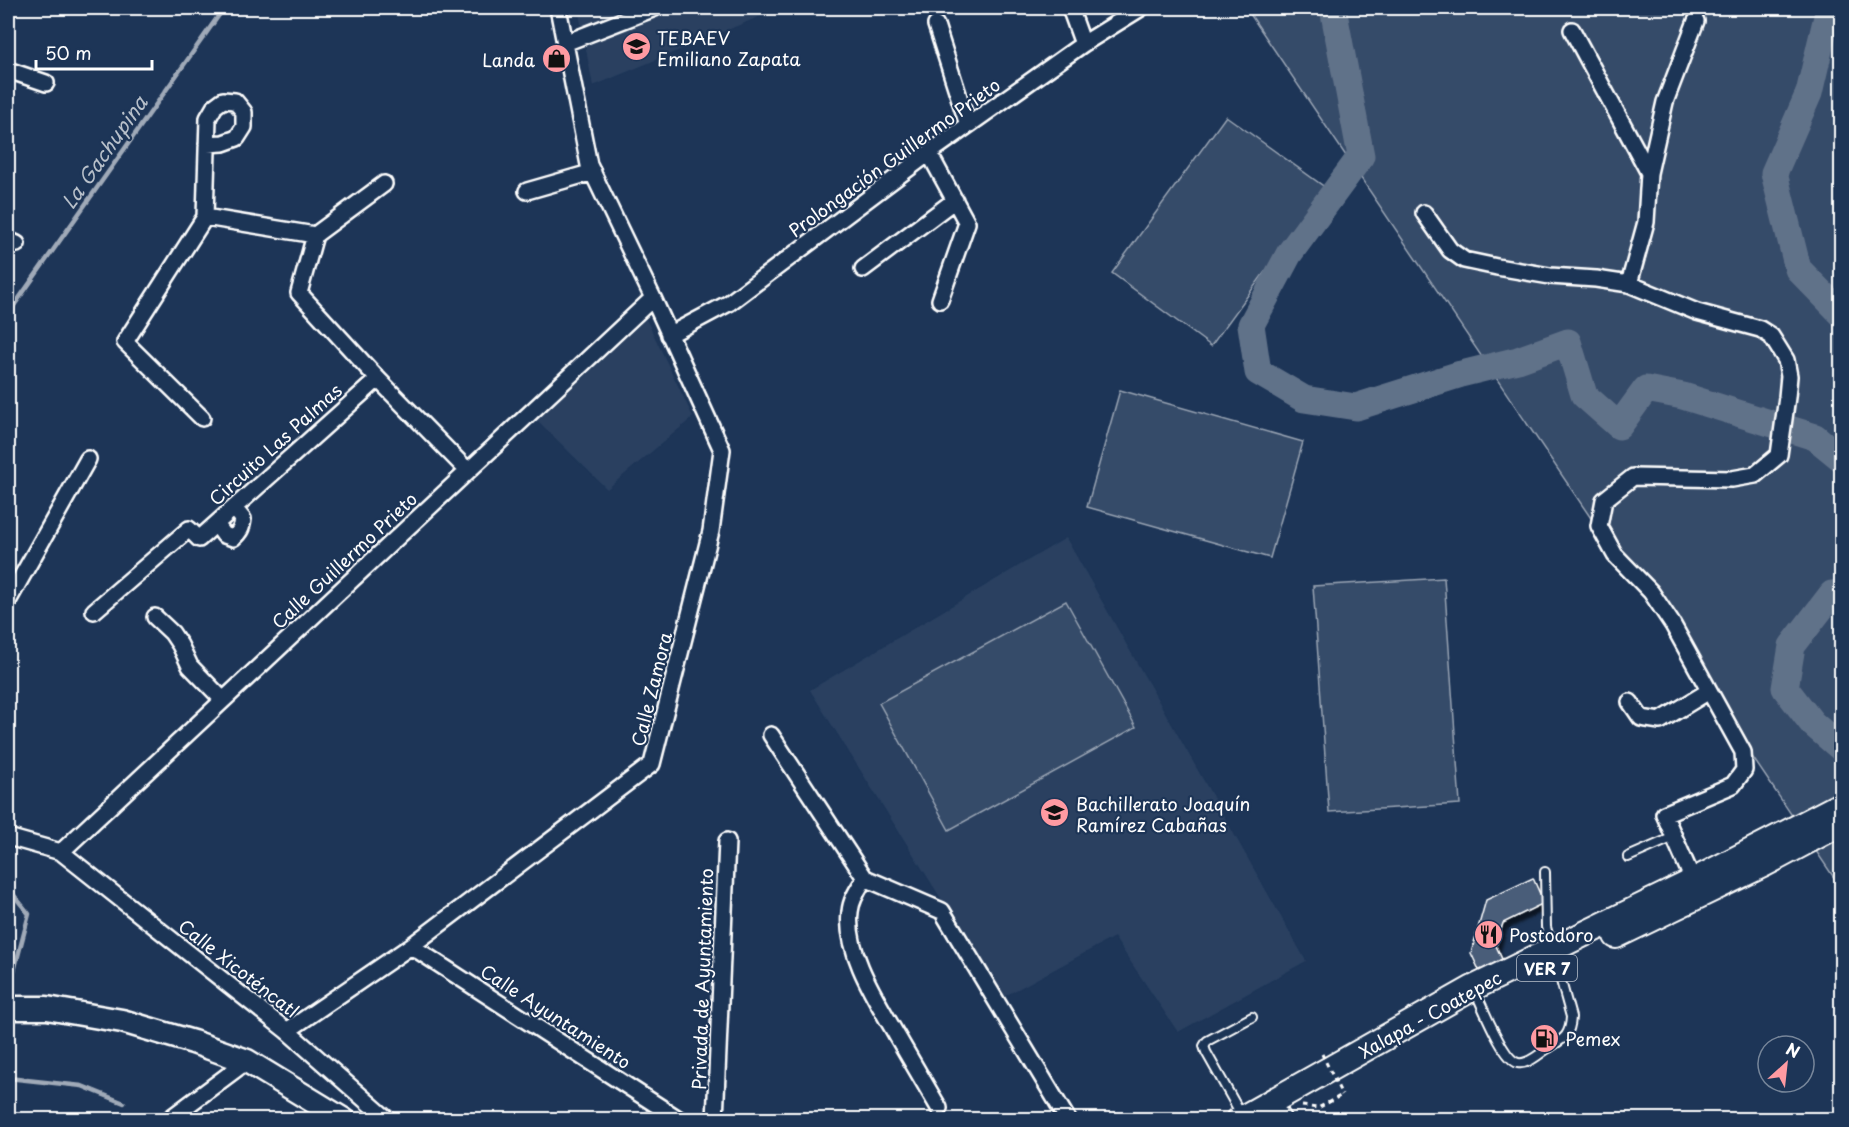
<svg xmlns="http://www.w3.org/2000/svg" width="1849" height="1127" viewBox="0 0 1849 1127" font-family="'Playpen Sans',sans-serif">
<style>
.built{fill:#2a4161}
.green{fill:#364b69;stroke:#9aa5b4;stroke-width:1.5}
.lines{fill:none;stroke-linecap:round;stroke-linejoin:round}
.stream{stroke:#a0aab8;stroke-width:4.5}
.river{stroke:#617289;stroke-width:27}
.building{fill:#4a5d79;stroke:#fff;stroke-width:1.5;filter:url(#shadow)}
.lane-casing{stroke:#fff;stroke-width:12}
.street-casing{stroke:#fff;stroke-width:20}
.secondary-casing{stroke:#fff;stroke-width:27}
.primary-casing{stroke:#fff;stroke-width:28}
.path{stroke:#fff;stroke-width:3;stroke-dasharray:4.5 4.5;stroke-linecap:butt}
.lane{stroke:#1d3557;stroke-width:8}
.street{stroke:#1d3557;stroke-width:15}
.secondary{stroke:#1d3557;stroke-width:22}
.primary{stroke:#1d3557;stroke-width:24}
.path-bridge{stroke:#fff;stroke-width:3;stroke-dasharray:4.5 4.5;stroke-linecap:butt}
.labels{text-anchor:middle;dominant-baseline:central;stroke-width:4.5;stroke-linejoin:round;paint-order:stroke}
.shield{fill:#1d3557;stroke:#bbc2cd;stroke-width:1.5}
.shield-label{font-size:16px;font-weight:bold;fill:#fff}
.poi-label{font-size:18px;fill:#fff;stroke:#1d3557;text-anchor:start}
.street-label{font-size:18px;fill:#fff;stroke:#1d3557}
.water-label{font-size:20px;font-style:italic;fill:#b8c0ca;stroke:#1d3557}
</style>
<defs>
<filter id="shadow"><feDropShadow dx="3.5" dy="6" stdDeviation="1.5" flood-color="#0009"/></filter>
</defs>
<rect width="100%" height="100%" fill="#1d3557"/>
<filter id="ink" filterUnits="userSpaceOnUse"><feTurbulence type="fractalNoise" baseFrequency=".0167" numOctaves="2"/><feDisplacementMap in="SourceGraphic" scale="12" xChannelSelector="R" yChannelSelector="G"/><feConvolveMatrix kernelMatrix="1 2 1 2 8 2 1 2 1" color-interpolation-filters="sRGB"/></filter>
<g filter="url(#ink)">
<!-- built -->
<path class="built" d="M578 8H780L593 86Z
M646 319 693 417 607 489 537 420Z
M1066 538 1306 961 1178 1032 1114 937 1003 997 810 690Z"/>
<!-- green -->
<path class="green" d="M1246 8H1841V888Z
M1226 116 1326 188 1211 346 1112 273Z
M1120 390 1303 442 1270 558 1087 507Z
M1444 578 1460 804 1329 812 1313 586Z
M1066 601 1136 727 949 830 879 703Z"/>
<g class="lines">
<!-- stream -->
<path class="stream" d="M8 314 224 8
M8 888 29 914 8 994
M8 1078 82 1086 124 1103"/>
<!-- river -->
<path class="river" d="M1333 8 1361 156 1289 254 1251 325 1258 372 1304 399 1356 407 1461 374 1518 360 1568 342 1584 395 1619 426 1646 389 1683 396 1815 437 1842 459
M1829 8 1809 93 1774 173 1798 269 1842 314
M1842 593 1832 594 1792 646 1785 688 1812 723 1842 749"/>
</g>
<!-- building -->
<path class="building" d="M1533 878 1544 903 1503 923 1496 946 1502 959 1480 972 1471 953 1486 900Z"/>
<g class="lines">
<defs>
<path id="lane" d="M1628 857 1674 837
M1475 991C1482 1005 1503 1060 1518 1063 1528 1065 1539 1054 1547 1049 1563 1039 1570 1037 1571 1017L1546 927 1545 872
M1242 1116 1206 1052 1204 1046 1207 1041 1252 1017"/>
<path id="street" d="M1070 8 1083 44
M936 25 968 125
M1572 30 1649 173
M565 43 655 8
M8 70 46 83
M929 153 967 223 940 300
M527 191 593 172
M1424 213 1450 250 1464 260 1497 267 1550 276 1596 279 1629 284 1697 312 1760 329 1771 336 1778 347 1786 360 1789 376 1787 397 1779 455 1755 475 1732 479 1633 477 1604 500 1599 526 1615 555 1651 592 1673 625 1743 752 1744 770 1733 785 1664 814 1689 871V883
M205 217 208 118 215 106 223 100 235 101 244 112V127L237 138 223 143 207 144
M205 217 315 235
M315 235 299 293 378 379 468 471
M315 235 384 184
M8 240 17 244
M863 269 955 200
M1629 284 1646 222 1649 173 1665 102 1696 21
M669 335 729 303 929 153 1083 44 1141 8
M202 418 125 342 205 217
M216 524 224 535 233 538C240 532 242 528 243 519L234 508
M8 601 88 459
M94 611 189 529 199 539 378 379
M155 617 172 633 180 645 190 666 223 700
M1630 702 1641 718 1660 721 1709 691
M771 735 865 878 942 911 1068 1120
M8 837 61 852 287 1031 388 1120
M61 852 653 298
M865 878C859 888 851 899 850 912 845 953 878 1002 897 1036 911 1060 925 1084 939 1108
M411 946 680 1120
M287 1031 411 946 652 764 711 531 722 450 653 298 589 165 558 8
M1281 1115 1283 1120
M168 1120 247 1061
M715 1120 727 841"/>
<path id="secondary" d="M8 1008H47L122 1021 193 1042 247 1061 344 1120"/>
<path id="primary" d="M1616 936 1765 864 1842 823
M1239 1120 1473 988 1689 883 1842 804"/>
</defs>
<!-- lane casing -->
<use href="#lane" class="lane-casing"/>
<!-- street casing -->
<use href="#street" class="street-casing"/>
<!-- secondary casing -->
<use href="#secondary" class="secondary-casing"/>
<!-- primary casing -->
<use href="#primary" class="primary-casing"/>
<!-- path -->
<path class="path" d="M1302 1106 1318 1108 1342 1095"/>
<!-- lane -->
<use href="#lane" class="lane"/>
<!-- street -->
<use href="#street" class="street"/>
<!-- secondary -->
<use href="#secondary" class="secondary"/>
<!-- primary -->
<use href="#primary" class="primary"/>
<!-- path-bridge -->
<path class="path-bridge" d="M1322 1054 1342 1095"/>
</g>
</g>
<!-- icons -->
<defs>
<symbol id="school-disc" viewBox="-11 -11 22 22"><circle r="9.5" fill="#ff9aa2" stroke="#1d3557"/><path d="M0-5L7-2L0 1L-7-2ZM-4 1L0 2.5L4 1V4Q0 6-4 4Z" fill="#111"/></symbol>
<symbol id="shop-disc" viewBox="-11 -11 22 22"><circle r="9.5" fill="#ff9aa2" stroke="#1d3557"/><path d="M-5-2.5h2.3a2.7 3.5 0 0 1 5.4 0H5L5.5 6h-11ZM-1.5-2.5h3a1.5 2.3 0 0 0-3 0Z" fill="#111"/></symbol>
<symbol id="university-disc" viewBox="-11 -11 22 22"><circle r="9.5" fill="#ff9aa2" stroke="#1d3557"/><path d="M0-5L7-2L0 1L-7-2ZM-4 1L0 2.5L4 1V4Q0 6-4 4Z" fill="#111"/></symbol>
<symbol id="restaurant-disc" viewBox="-11 -11 22 22"><circle r="9.5" fill="#ff9aa2" stroke="#1d3557"/><path d="M-5-6h1v4h1v-4h1v4h1v-4h1v5L-1.5 .5V6h-2V.5L-5-1ZM5-6V6H3V1.5H1.5Q1.5-4 5-6Z" fill="#111"/></symbol>
<symbol id="fuel-disc" viewBox="-11 -11 22 22"><circle r="9.5" fill="#ff9aa2" stroke="#1d3557"/><path d="M-5.5-6h7V0h2V4h1.3V-2.5L3-4.5l.8-.8L6-3V5H2.5V1h-1V6h-7ZM-4.2-4.7v3.2H.2V-4.7Z" fill="#111"/></symbol>
</defs>
<g fill-rule="evenodd">
<use href="#school-disc" x="620" y="30" width="33" height="33"/>
<use href="#shop-disc" x="540" y="42" width="33" height="33"/>
<use href="#university-disc" x="1038" y="796" width="33" height="33"/>
<use href="#restaurant-disc" x="1472" y="918" width="33" height="33"/>
<use href="#fuel-disc" x="1528" y="1022" width="33" height="33"/>
</g>
<g class="labels">
<!-- shield labels -->
<rect class="shield" x="1517" y="955" width="60" height="26" rx="4.5"/>
<g class="shield-label">
<text x="1547" y="968">VER 7</text>
</g>
<!-- poi labels -->
<g class="poi-label">
<text x="657" y="37">TEBAEV<tspan x="657" dy="21">Emiliano Zapata</tspan></text>
<text x="535" y="59" text-anchor="end">Landa</text>
<text x="1076" y="803">Bachillerato Joaquín<tspan x="1076" dy="21">Ramírez Cabañas</tspan></text>
<text x="1509" y="934">Postodoro</text>
<text x="1565" y="1038">Pemex</text>
</g>
<!-- street labels -->
<g class="street-label">
<text transform="translate(894 157) rotate(-36)">Prolongación Guillermo Prieto</text>
<text transform="translate(275 444) rotate(-42)">Circuito Las Palmas</text>
<text transform="translate(344 560) rotate(-43)">Calle Guillermo Prieto</text>
<text transform="translate(651 689) rotate(-76)">Calle Zamora</text>
<text transform="translate(239 968) rotate(38)">Calle Xicoténcatl</text>
<text transform="translate(702 979) rotate(-88)">Privada de Ayuntamiento</text>
<text transform="translate(1430 1014) rotate(-29)">Xalapa - Coatepec</text>
<text transform="translate(556 1016) rotate(33)">Calle Ayuntamiento</text>
</g>
<!-- water labels -->
<g class="water-label">
<text transform="translate(104 152) rotate(-55)">La Gachupina</text>
</g>
</g>
<!-- margin -->
<rect width="1849" height="1127" fill="none" stroke="#1d3557" stroke-width="30"/>
<rect x="15" y="15" width="1819" height="1097" fill="none" stroke="#fff" stroke-width="2" filter="url(#ink)"/>
<!-- north arrow -->
<g transform="translate(1786 1064) rotate(27)"><circle r="28" fill="#1d3557" stroke="#77869a" stroke-width="1.5"/>
<path d="M0-4.5L10 22L0 15L-10 22Z" fill="#ff9aa2"/>
<text y="-9" font-size="16" font-weight="bold" text-anchor="middle" fill="#ffffff">N</text>
</g>
<!-- scale -->
<path d="M36 60v9h116v-9" fill="none" stroke="#ffffff" stroke-width="3"/>
<text x="45" y="60" font-size="18" fill="#ffffff" stroke="#1d3557" stroke-width="4.5" paint-order="stroke">50 m</text>
</svg>
